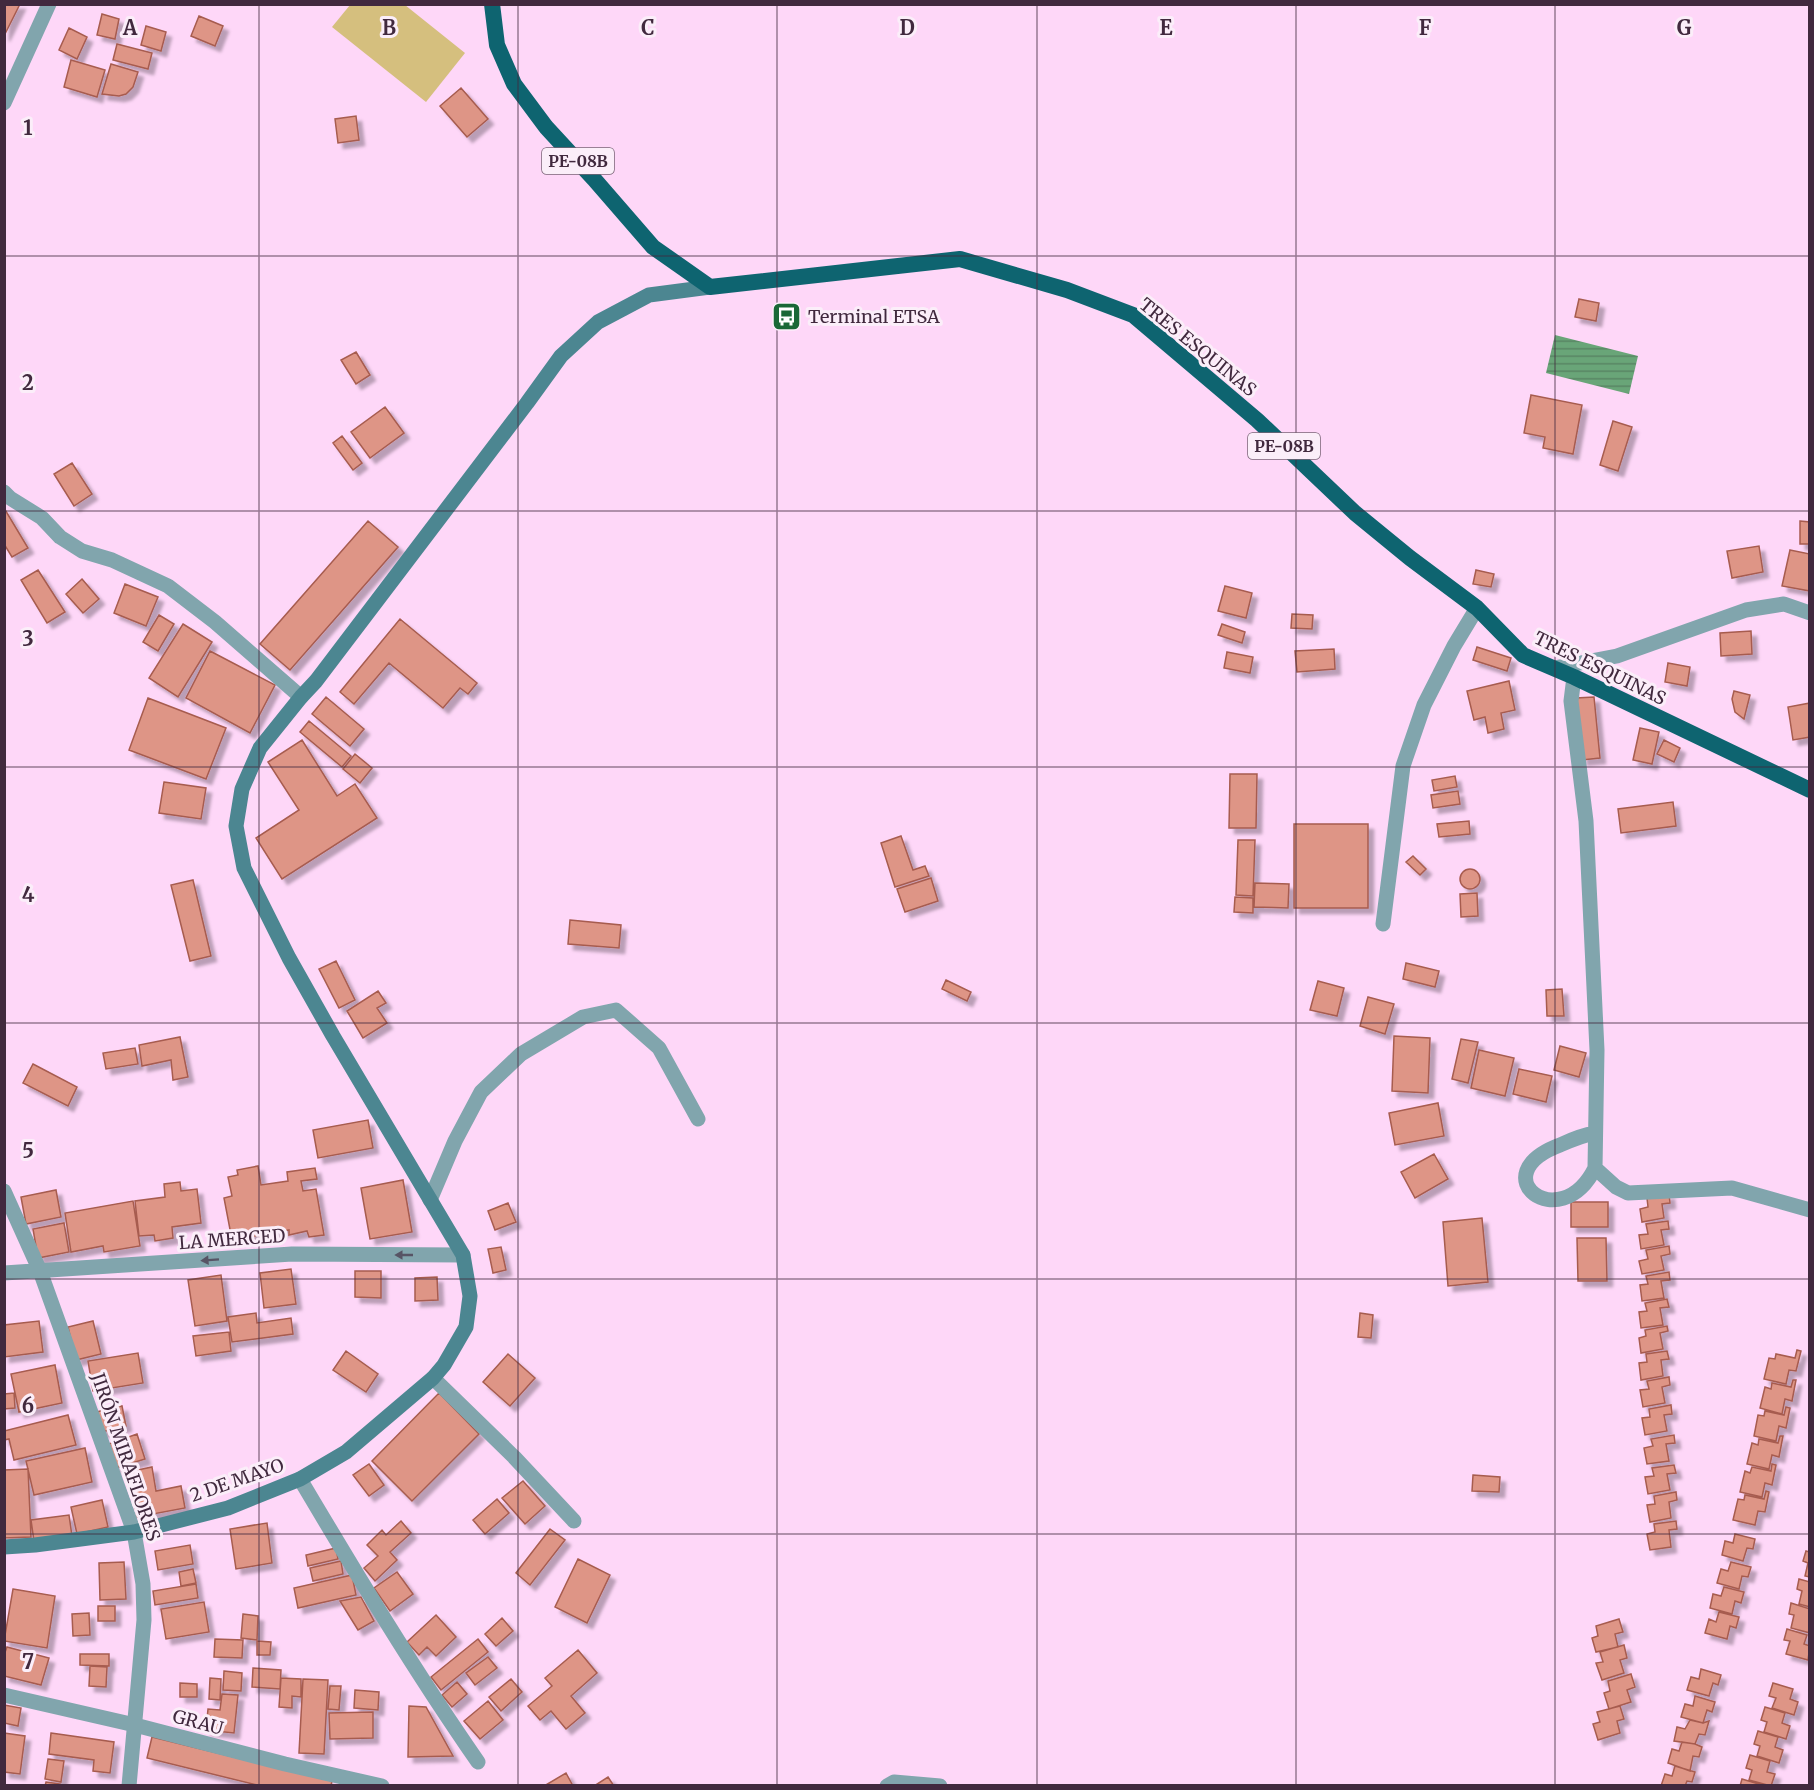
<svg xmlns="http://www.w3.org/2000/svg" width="1814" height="1790" viewBox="0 0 1814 1790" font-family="Merriweather,serif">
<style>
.pitch{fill:#d5bf7e}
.water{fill:url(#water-rules)}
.building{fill:#de9586;stroke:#a75c4f;stroke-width:1.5;filter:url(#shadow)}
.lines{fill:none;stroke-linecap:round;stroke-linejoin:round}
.minor{stroke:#81a5ad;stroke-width:15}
.tertiary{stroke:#81a5ad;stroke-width:15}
.secondary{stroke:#4c8691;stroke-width:15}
.trunk{stroke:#0e6470;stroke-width:16}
.oneway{fill:#575465}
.grid{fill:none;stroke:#41293e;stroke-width:1.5;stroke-opacity:0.55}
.labels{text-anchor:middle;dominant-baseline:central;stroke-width:6;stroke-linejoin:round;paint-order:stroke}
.shield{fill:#fbeef9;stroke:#796476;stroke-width:1.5}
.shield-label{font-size:16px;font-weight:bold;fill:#41293e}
.poi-label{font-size:18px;fill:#41293e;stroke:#fbeef9;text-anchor:start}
.street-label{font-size:18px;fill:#41293e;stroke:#fbeef9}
.grid-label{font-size:20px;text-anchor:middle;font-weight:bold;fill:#41293e;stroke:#fbeef9;stroke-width:6;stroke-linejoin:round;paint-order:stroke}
</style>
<defs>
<pattern id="water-rules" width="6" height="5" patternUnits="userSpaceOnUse" patternTransform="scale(1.5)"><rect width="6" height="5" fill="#69a578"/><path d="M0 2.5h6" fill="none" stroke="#588664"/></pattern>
<filter id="shadow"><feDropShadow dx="5.5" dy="5.5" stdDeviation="1.5" flood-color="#0004"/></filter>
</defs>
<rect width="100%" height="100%" fill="#fed7f8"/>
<!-- pitch -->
<path class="pitch" d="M350 5H405L465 53 426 102 332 27Z"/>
<!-- water -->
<path class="water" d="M1555 335 1638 356 1629 394 1546 373Z"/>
<!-- building -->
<path class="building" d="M4 4H20L4 36Z
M102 14 119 19 115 39 97 35Z
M199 16 223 26 215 46 191 36Z
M146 26 166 32 161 51 141 45Z
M69 28 87 37 77 59 59 50Z
M117 44 152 53 148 69 113 60Z
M71 60 105 70 97 97 64 87Z
M111 64 138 72 133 87 126 94 119 96 102 94Z
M461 88 488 119 467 137 440 106Z
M356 116 359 140 338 143 335 119Z
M1579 299 1599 303 1596 321 1575 317Z
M1579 299 1599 303 1596 321 1575 317Z
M356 352 370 375 356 384 341 360Z
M1531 395 1582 405 1573 454 1543 448 1545 437 1524 433Z
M1531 395 1582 405 1573 454 1543 448 1545 437 1524 433Z
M385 407 404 433 370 458 351 432Z
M1613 421 1632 427 1618 471 1600 465Z
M342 436 362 463 353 470 333 443Z
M72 463 92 494 74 506 54 474Z
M4 508 28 548 12 557 4 544Z
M368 521 398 547 290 670 260 644Z
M1800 521 1810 522V544H1800Z
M1800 521 1810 522V544H1800Z
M1759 546 1763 572 1732 578 1727 551Z
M1759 546 1763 572 1732 578 1727 551Z
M1759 546 1763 572 1732 578 1727 551Z
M1759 546 1763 572 1732 578 1727 551Z
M1790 550 1810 554V591L1782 586Z
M1790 550 1810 554V591L1782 586Z
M38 570 65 612 47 623 21 580Z
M1476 570 1494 574 1491 587 1473 584Z
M1476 570 1494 574 1491 587 1473 584Z
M82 579 99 599 83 613 66 594Z
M125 584 158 597 146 626 114 613Z
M1225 586 1252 593 1246 618 1218 611Z
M1292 614 1313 615 1312 629 1291 628Z
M159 615 174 624 158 651 143 642Z
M400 619 477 683 468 694 460 688 443 708 389 663 354 704 340 692Z
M183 624 212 642 178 697 149 678Z
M1222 624 1245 632 1242 643 1218 635Z
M1751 631 1752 654 1721 656 1720 633Z
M1751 631 1752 654 1721 656 1720 633Z
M1477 647 1511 658 1507 671 1473 660Z
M1334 649 1335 669 1297 672 1295 651Z
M210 651 275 685 250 733 186 698Z
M1227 652 1253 657 1250 673 1224 668Z
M1668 663 1690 667 1687 686 1665 682Z
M1668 663 1690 667 1687 686 1665 682Z
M1509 681 1515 710 1501 713 1504 729 1488 733 1485 717 1474 720 1467 691Z
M1734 691 1750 695 1744 719 1735 712 1732 699Z
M1734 691 1750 695 1744 719 1735 712 1732 699Z
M326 697 364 729 350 746 312 714Z
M1594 697 1600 758 1582 760 1576 698Z
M1594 697 1600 758 1582 760 1576 698Z
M148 698 226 728 206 779 129 750Z
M1810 703V737L1793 740 1788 707Z
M1810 703V737L1793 740 1788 707Z
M309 721 351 756 342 767 300 732Z
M1640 728 1659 732 1652 764 1633 760Z
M1640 728 1659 732 1652 764 1633 760Z
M302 740 337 796 355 784 377 818 282 879 256 838 299 810 268 762Z
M1664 740 1680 748 1674 762 1657 754Z
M1664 740 1680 748 1674 762 1657 754Z
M355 754 372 768 360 783 343 769Z
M1230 774H1257L1256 828H1229Z
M1455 776 1457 787 1434 791 1432 780Z
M164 782 206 788 201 819 159 813Z
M1458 791 1460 804 1433 808 1431 795Z
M1673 802 1676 826 1621 833 1618 809Z
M1673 802 1676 826 1621 833 1618 809Z
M1673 802 1676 826 1621 833 1618 809Z
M1469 821 1470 834 1439 837 1437 824Z
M1294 824H1368V908H1294Z
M901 836 913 870 925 866 929 876 895 887 881 843Z
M1238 840H1255L1253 896 1236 895Z
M1413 856 1426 869 1420 875 1406 862Z
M1460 879a10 10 0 1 1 20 0a10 10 0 1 1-20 0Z
M931 878 938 901 905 912 897 889Z
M193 880 211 956 190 961 171 885Z
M1255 883 1289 884 1288 908 1254 907Z
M1477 893 1478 916 1461 917 1460 894Z
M1235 897 1253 898V913L1234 912Z
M570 920 621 925 619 948 568 944Z
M336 961 355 1000 339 1008 319 969Z
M1406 963 1439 971 1435 987 1403 979Z
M946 980 971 992 967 1001 942 989Z
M1318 981 1344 988 1337 1016 1310 1010Z
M1562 989 1564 1016H1547L1546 990Z
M378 991 386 1003 377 1008 387 1023 363 1038 347 1011Z
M1368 997 1394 1004 1385 1034 1360 1026Z
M1394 1036 1430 1038 1428 1093 1392 1091Z
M180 1037 188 1077 173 1080 171 1060 142 1066 139 1045Z
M1461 1039 1478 1042 1468 1083 1452 1079Z
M1560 1046 1586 1053 1579 1077 1554 1070Z
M135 1048 138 1064 106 1069 103 1053Z
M1479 1050 1514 1058 1505 1096 1471 1088Z
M33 1064 77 1087 68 1106 23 1083Z
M1519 1069 1552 1076 1546 1102 1513 1094Z
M1438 1103 1444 1136 1395 1145 1389 1113Z
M368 1120 373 1148 318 1158 313 1130Z
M1434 1154 1448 1179 1415 1198 1401 1172Z
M258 1166 261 1185 288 1181 287 1172 315 1168 317 1179 301 1181 303 1191 316 1189 324 1235 309 1237 307 1231 289 1235V1230L232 1240 224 1198 232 1196 228 1177 238 1175 237 1170Z
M403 1180 412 1232 370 1239 361 1188Z
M180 1182 181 1191 197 1189 201 1223 172 1227 173 1238 155 1241 154 1235 139 1236 135 1201 165 1197 164 1184Z
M56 1190 61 1217 26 1224 21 1197Z
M1669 1194 1670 1203 1662 1204 1664 1218 1642 1222 1640 1209 1648 1207 1647 1198Z
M133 1201 140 1246 104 1252 103 1246 71 1252 65 1213Z
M1571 1202H1608V1227H1571Z
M508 1203 516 1222 495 1230 488 1211Z
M1482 1218 1488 1282 1448 1286 1443 1222Z
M1668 1221 1669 1229 1661 1230 1664 1245 1641 1249 1639 1235 1648 1234 1646 1224Z
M64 1223 69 1252 38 1258 33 1229Z
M1577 1238H1606L1607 1281H1578Z
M1669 1246 1670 1254 1661 1256 1664 1270 1642 1274 1639 1261 1648 1259 1646 1250Z
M501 1247 506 1270 493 1273 488 1249Z
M291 1269 296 1304 264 1308 260 1273Z
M355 1271H381V1298L355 1297Z
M1669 1272 1670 1280 1661 1281 1664 1298 1642 1301 1640 1285 1648 1284 1646 1276Z
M221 1275 227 1321 195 1326 188 1280Z
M437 1277 438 1300 415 1301V1278Z
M1667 1299 1669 1307 1660 1308 1663 1325 1641 1328 1639 1312 1647 1311 1645 1303Z
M256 1313 257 1323 291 1318 293 1334 232 1342 228 1317Z
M1360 1313 1373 1315 1371 1338 1358 1337Z
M39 1321 43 1352 4 1357V1325Z
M93 1321 101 1354 76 1360 68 1327Z
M1667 1326 1668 1331 1660 1333 1663 1349 1641 1353 1639 1338 1646 1336 1645 1330Z
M229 1332 231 1351 196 1356 193 1336Z
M1797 1350 1801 1351 1796 1371 1789 1370 1786 1384 1764 1379 1769 1358 1775 1359 1776 1354 1795 1358Z
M346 1351 378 1374 366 1392 333 1370Z
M1667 1351 1669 1359 1661 1360 1663 1376 1641 1380 1639 1363 1647 1362 1646 1354Z
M138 1353 143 1383 93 1391 88 1361Z
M508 1354 535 1378 510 1406 483 1382Z
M55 1365 62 1403 19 1412 11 1374Z
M1669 1377 1670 1385 1662 1387 1665 1403 1643 1407 1640 1390 1649 1389 1647 1381Z
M1793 1380H1796L1792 1401 1785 1399 1782 1414 1760 1408 1765 1387 1771 1389 1772 1383 1791 1387Z
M14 1393 15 1408 4 1409V1394Z
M439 1393 479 1434 412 1501 372 1461Z
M1671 1405 1672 1414 1664 1415 1667 1431 1645 1435 1642 1418 1650 1417 1649 1409Z
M122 1406 126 1426 101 1432 96 1412Z
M1786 1407 1790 1408 1786 1428 1779 1426 1776 1441 1754 1436 1758 1415 1764 1416 1765 1411 1784 1415Z
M68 1415 76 1445 14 1460 9 1439 4 1440V1431Z
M137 1434 145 1459 116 1468 109 1444Z
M1674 1435 1675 1443 1666 1444 1669 1461 1647 1464 1644 1448 1653 1446 1651 1439Z
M1780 1436H1783L1779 1457 1772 1455 1769 1469 1747 1464 1752 1443 1758 1445 1759 1439 1778 1443Z
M85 1448 92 1482 34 1495 26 1461Z
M369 1464 384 1485 369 1496 353 1475Z
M1772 1464 1776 1465 1772 1485 1765 1483 1762 1497 1740 1492 1745 1471 1750 1473 1752 1467 1771 1471Z
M1674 1465 1676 1473 1667 1474 1670 1490 1648 1494 1645 1477 1654 1476 1652 1468Z
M152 1467 156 1491 181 1486 185 1508 137 1517 128 1472Z
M28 1469 31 1537 4 1538V1470Z
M1473 1475 1500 1477 1499 1492 1472 1491Z
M523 1481 545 1506 525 1524 502 1498Z
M1766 1491 1769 1492 1765 1512 1758 1511 1755 1525 1733 1520 1738 1499 1744 1500 1745 1495 1764 1499Z
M1676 1492 1677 1500 1669 1502 1671 1518 1650 1522 1647 1505 1655 1504 1654 1496Z
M497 1499 509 1513 485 1534 473 1520Z
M102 1500 108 1527 77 1534 71 1507Z
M69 1515 72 1536 34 1541 31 1520Z
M401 1521 411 1533 390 1552 397 1560 375 1581 364 1568 378 1556 367 1545 382 1530 386 1535Z
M1676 1521 1677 1529 1669 1530 1671 1547 1650 1550 1647 1534 1655 1532 1654 1524Z
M267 1523 272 1563 236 1569 230 1529Z
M550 1529 565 1540 530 1585 516 1573Z
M1735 1534 1755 1539 1753 1549 1747 1548 1743 1561 1722 1555 1725 1541 1733 1543Z
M190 1545 193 1564 158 1570 155 1551Z
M336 1548 338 1559 308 1566 306 1555Z
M1806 1551 1810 1552V1577L1805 1576 1808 1563 1803 1561Z
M578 1559 610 1575 587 1623 555 1607Z
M341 1561 343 1574 313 1581 310 1568Z
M124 1562 126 1599 100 1600 99 1563Z
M1731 1562 1751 1567 1748 1577 1742 1576 1739 1589 1717 1583 1721 1569 1728 1571Z
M193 1569 196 1583 181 1586 179 1572Z
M397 1572 413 1594 390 1611 374 1588Z
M352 1575 356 1595 298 1608 294 1588Z
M1799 1579 1810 1582V1607L1799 1604 1802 1591 1797 1589Z
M196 1584 198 1598 155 1605 153 1591Z
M1724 1587 1744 1592 1741 1603 1735 1601 1732 1614 1710 1608 1713 1594 1721 1596Z
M13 1589 55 1596 47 1648 4 1641Z
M361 1597 374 1621 358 1630 340 1601Z
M204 1602 209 1632 166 1639 161 1609Z
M1791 1603 1810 1609V1633L1791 1628 1794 1615 1789 1614Z
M98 1606H115V1621H98Z
M1719 1612 1739 1617 1736 1628 1730 1626 1727 1639 1705 1633 1709 1619 1716 1622Z
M89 1613 90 1635 73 1636 72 1614Z
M243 1614 258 1616 257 1640 241 1638Z
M436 1615 456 1637 436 1656 427 1647 419 1655 407 1642Z
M502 1618 513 1631 496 1646 485 1634Z
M1619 1619 1623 1632 1615 1634 1618 1647 1596 1652 1592 1638 1598 1636 1596 1626Z
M1787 1629 1807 1635 1804 1644 1810 1646 1808 1660 1786 1654 1790 1641 1784 1640Z
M215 1639 243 1640 242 1658 214 1657Z
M478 1639 488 1652 441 1690 431 1677Z
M257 1641 271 1642 270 1655H257Z
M1624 1645 1627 1658 1620 1660 1624 1673 1602 1680 1596 1663 1603 1662 1600 1652Z
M7 1647 49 1658 41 1685 4 1676V1655Z
M578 1650 597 1673 571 1696 585 1713 566 1729 551 1711 540 1720 528 1706 552 1686 545 1678Z
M80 1654H109V1666L80 1665Z
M488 1657 497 1668 475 1685 466 1673Z
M90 1666 107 1667 106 1687 89 1686Z
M253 1668 281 1670 280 1689 252 1687Z
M1701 1669 1721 1675 1718 1685 1713 1683 1709 1696 1687 1690 1691 1677 1699 1679Z
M224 1671 242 1673 241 1691 223 1690Z
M1631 1674 1635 1687 1627 1690 1631 1702 1609 1709 1604 1693 1610 1691 1608 1681Z
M210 1678 221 1679 220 1700 209 1699Z
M281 1678 301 1679V1697L292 1696V1708L279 1707Z
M303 1679 328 1680 324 1754 299 1753Z
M511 1679 522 1692 501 1711 489 1697Z
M457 1682 467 1694 452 1707 442 1695Z
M180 1683 197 1684V1697H180Z
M1773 1683 1793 1689 1790 1699 1798 1702 1794 1715 1772 1708 1776 1698 1769 1696Z
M330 1686H341L339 1710 328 1709Z
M355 1690 379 1692 378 1710 354 1708Z
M222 1694 238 1695 234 1733 206 1730 208 1709 220 1710Z
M1695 1696 1715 1702 1712 1712 1707 1710 1703 1723 1681 1717 1685 1704 1693 1706Z
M488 1701 503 1720 480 1739 464 1721Z
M4 1705 21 1708 18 1726 4 1723Z
M409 1706 426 1707 453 1756 408 1757Z
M1620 1706 1624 1719 1617 1721 1620 1733 1598 1740 1593 1724 1600 1722 1597 1712Z
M1765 1707 1785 1713 1782 1723 1790 1726 1786 1739 1764 1732 1767 1722 1761 1720Z
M373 1712V1738L330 1739 329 1713Z
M1690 1720 1703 1723 1709 1721 1705 1735 1699 1734 1695 1744 1674 1741 1677 1727 1685 1729Z
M1758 1731 1778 1737 1775 1747 1783 1750 1779 1763 1757 1756 1760 1746 1754 1744Z
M4 1733 25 1736 20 1774 4 1772Z
M51 1733 114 1742 110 1773 93 1771 94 1760 49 1754Z
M152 1737 332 1781 331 1786H261L147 1758Z
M1682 1742 1695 1744 1702 1747 1699 1757 1693 1756 1690 1771 1668 1763 1672 1749 1679 1751Z
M1750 1755 1770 1761 1767 1772 1775 1774 1771 1786 1749 1780 1752 1770 1746 1768Z
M48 1759 64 1761 61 1782 45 1779Z
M1675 1766 1695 1772 1692 1782 1687 1781 1685 1786H1661L1665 1774 1672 1776Z
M566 1773 573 1786H544Z
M608 1777 614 1786H594Z
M1742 1779 1762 1785V1786H1740Z
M46 1782 60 1784 59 1786H45Z"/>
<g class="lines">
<!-- minor -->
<path class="minor" d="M4 103 49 4
M4 492 10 498 42 518 60 537 82 551 112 560 168 586 215 622 301 697
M1554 668 1617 656 1746 610 1784 604 1810 613
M1574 677 1571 701 1586 821 1597 1050 1595 1168C1560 1238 1480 1175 1560 1145 1571 1140 1583 1135 1595 1133
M1383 924 1403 766 1424 705 1454 646 1477 608
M1595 1168 1616 1187 1628 1193 1732 1188 1810 1210
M4 1191 40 1271 134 1532 143 1584 144 1620 129 1786
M430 1200 455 1141 481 1092 521 1054 583 1017 616 1010 659 1048 698 1119
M4 1273 292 1254 463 1255
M433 1378 514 1457 574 1521
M300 1479C357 1575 414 1670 478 1762
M4 1695 135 1725 285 1764 382 1786"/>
<!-- tertiary -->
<path class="tertiary" d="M887 1786 894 1782 940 1786"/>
<!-- secondary -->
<path class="secondary" d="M4 1547 35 1545 134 1532 228 1508 300 1479 346 1452 433 1378 444 1365 466 1327 470 1296 463 1255 333 1036 289 958 244 868 236 826 242 789 260 748 301 697 316 681 527 403 561 356 598 322 649 295 710 287"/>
<!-- trunk -->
<path class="trunk" d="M492 4 497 45 514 84 546 127 594 179 653 247 710 287 960 259 1067 290 1133 315 1257 420 1355 513 1410 558 1477 608 1523 655 1574 677 1810 790"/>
</g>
<!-- one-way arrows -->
<defs><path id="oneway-solid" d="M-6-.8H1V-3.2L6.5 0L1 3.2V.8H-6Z" transform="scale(1.5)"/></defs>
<g class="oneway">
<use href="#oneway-solid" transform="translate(404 1255) rotate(180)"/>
<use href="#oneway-solid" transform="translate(210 1260) rotate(176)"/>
</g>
<!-- grid -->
<path class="grid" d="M259 4V1786M518 4V1786M777 4V1786M1037 4V1786M1296 4V1786M1555 4V1786M4 256H1810M4 511H1810M4 767H1810M4 1023H1810M4 1279H1810M4 1534H1810"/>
<!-- icons -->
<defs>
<symbol id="bus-square" viewBox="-11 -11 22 22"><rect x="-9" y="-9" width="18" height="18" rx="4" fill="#1a6837" stroke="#fbeef9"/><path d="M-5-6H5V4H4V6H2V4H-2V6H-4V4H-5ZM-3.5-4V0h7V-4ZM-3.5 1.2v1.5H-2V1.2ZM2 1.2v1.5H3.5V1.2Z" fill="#fff"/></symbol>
</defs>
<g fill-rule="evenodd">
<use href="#bus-square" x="770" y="300" width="33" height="33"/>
</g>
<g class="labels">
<!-- shield labels -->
<g class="shield">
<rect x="542" y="148" width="72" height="26" rx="4.5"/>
<rect x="1248" y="433" width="72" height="26" rx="4.5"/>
</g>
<g class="shield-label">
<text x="578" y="161">PE-08B</text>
<text x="1284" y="446">PE-08B</text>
</g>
<!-- poi labels -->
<g class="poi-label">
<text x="808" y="316">Terminal ETSA</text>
</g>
<!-- street labels -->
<g class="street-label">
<text transform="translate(1198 347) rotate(39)">TRES ESQUINAS</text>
<text transform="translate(1600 668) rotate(26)">TRES ESQUINAS</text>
<text transform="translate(232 1239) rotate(-4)">LA MERCED</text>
<text transform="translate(126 1457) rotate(71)">JIRÓN MIRAFLORES</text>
<text transform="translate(237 1480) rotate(-19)">2 DE MAYO</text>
<text transform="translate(198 1722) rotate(15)">GRAU</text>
</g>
</g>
<g class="grid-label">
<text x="130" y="35">A</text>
<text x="389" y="35">B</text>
<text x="648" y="35">C</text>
<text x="907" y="35">D</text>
<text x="1166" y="35">E</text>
<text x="1425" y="35">F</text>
<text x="1684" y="35">G</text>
<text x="28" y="135">1</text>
<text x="28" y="390">2</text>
<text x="28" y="646">3</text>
<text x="28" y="902">4</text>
<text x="28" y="1158">5</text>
<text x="28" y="1413">6</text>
<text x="28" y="1669">7</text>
</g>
<!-- border -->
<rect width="1814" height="1790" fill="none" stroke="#41293e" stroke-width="12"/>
</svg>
